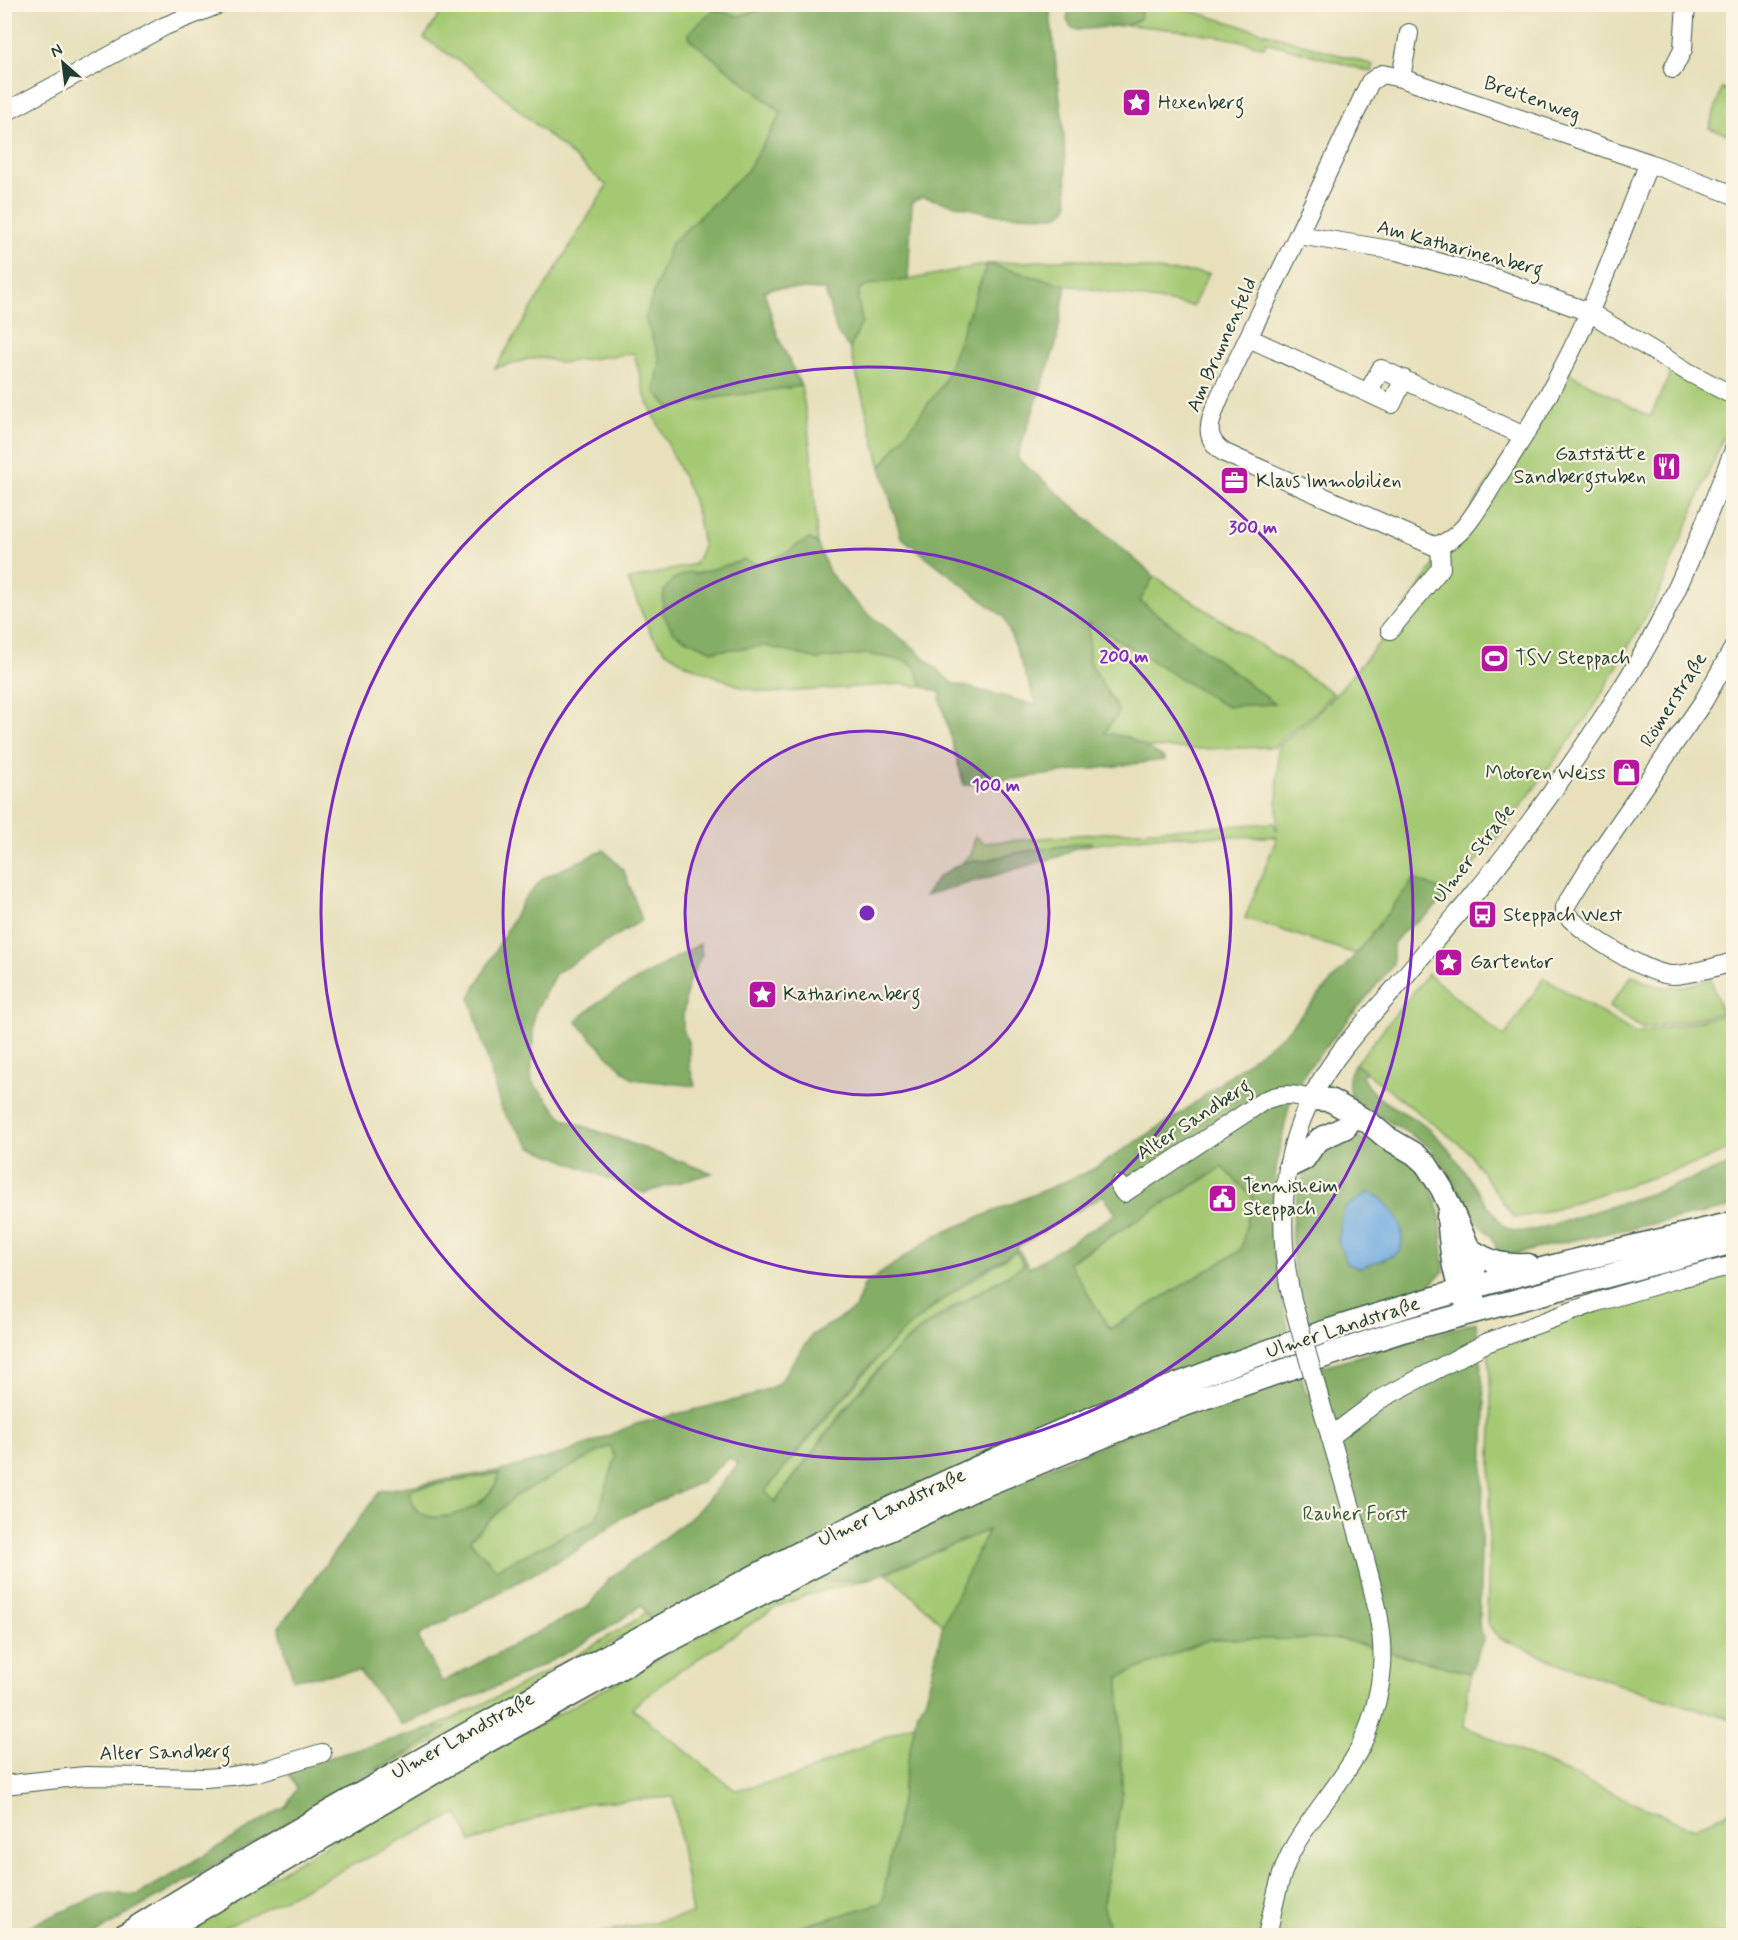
<svg xmlns="http://www.w3.org/2000/svg" width="1738" height="1940" viewBox="0 0 1738 1940" font-family="Mynerve,sans-serif">
<style>
.green{fill:#a5c973;stroke:#628354;stroke-width:1.5}
.forest{fill:#84ad65;stroke:#52754c;stroke-width:1.5;fill-rule:evenodd}
.water{fill:#70aae0;stroke:#48748a;stroke-width:1.5}
.lines{fill:none;stroke-linecap:round;stroke-linejoin:round}
.minor-casing{stroke:#3d5548;stroke-width:20}
.major-casing{stroke:#3d5548;stroke-width:25}
.minor{stroke:#fff;stroke-width:18}
.major{stroke:#fff;stroke-width:22}
.minor-bridge-casing{stroke:#3d5548;stroke-width:20;stroke-linecap:butt}
.minor-bridge{stroke:#fff;stroke-width:18}
.ring{fill:none;stroke:#7b2cbf;stroke-width:3}
.labels{text-anchor:middle;dominant-baseline:central;stroke-width:4.5;stroke-linejoin:round;paint-order:stroke}
.street-label{font-size:20px;fill:#1f3d34;stroke:#fcf5e5}
.poi-label{font-size:20px;fill:#1f3d34;stroke:#fcf5e5;text-anchor:start}
.park-label{font-size:20px;fill:#3a5941;stroke:#fcf5e5}
.centre{fill:#7b2cbf;stroke:#fcf5e5;stroke-width:3}
.ring-label{font-size:18px;text-anchor:middle;font-weight:bold;fill:#7b2cbf;stroke:#fcf5e5;stroke-width:4.5;stroke-linejoin:round;paint-order:stroke}
</style>
<rect width="100%" height="100%" fill="#fcf5e5"/>
<filter id="ink" filterUnits="userSpaceOnUse"><feTurbulence type="fractalNoise" baseFrequency=".0167" numOctaves="2"/><feDisplacementMap in="SourceGraphic" scale="12" xChannelSelector="R" yChannelSelector="G"/><feConvolveMatrix kernelMatrix="1 2 1 2 8 2 1 2 1" color-interpolation-filters="sRGB"/></filter>
<filter id="wash" filterUnits="userSpaceOnUse"><feTurbulence type="fractalNoise" baseFrequency=".008" numOctaves="4" result="noise"/><feDisplacementMap in="SourceGraphic" scale="24" xChannelSelector="R" yChannelSelector="G"/><feGaussianBlur stdDeviation="1.35" result="paint"/><feColorMatrix in="noise" values="0 0 0 0 0 0 0 0 0 0 0 0 0 0 0 0 0 1.4 0 .05"/><feComposite in="paint" operator="in"/></filter>
<g filter="url(#wash)">
<rect width="100%" height="100%" fill="#e7e0bb"/>
<!-- green -->
<path class="green" d="M446 5H776L739 16 714 10 691 40 782 113 747 171 671 244 645 318 660 359 655 391 671 409 700 400 801 386C811 437 815 490 817 543L810 539 792 550 759 565 744 560 696 574C682 571 672 581 664 591L673 631 681 637 713 651 765 646 818 659 867 654 884 657 906 661 915 667 923 687 903 684 769 693 744 688 686 664 666 652 651 634 628 580 695 564 703 546 698 517 690 492 645 396 634 353 560 363 545 358 529 359 495 368 607 186 474 71 424 38Z
M1138 5H1171L1374 65 1372 72 1266 42 1264 47C1219 34 1174 29 1127 25L1140 19 1141 11Z
M1722 88 1733 92V136L1709 128Z
M1076 259 1165 271 1209 273 1193 306 1066 285 987 264 943 384 881 467 850 349 862 322 858 300 859 289 876 283 908 280 987 264Z
M1675 364 1733 396V414L1659 593 1594 707 1488 851 1447 891 1440 889 1430 893 1414 879 1356 954 1245 918 1277 837 1156 836 1090 845V842L1021 852 983 861 963 862 972 853 975 836 984 843 1102 833 1274 823 1277 832 1278 751 1281 744 1286 738 1312 718 1342 687 1390 630 1440 557 1562 369 1650 417Z
M1154 576 1333 693 1311 716 1284 736 1275 747 1195 749 1146 747 1127 737 1104 733 1119 712 1089 661V622L1225 705 1274 703 1140 601Z
M1428 974 1504 1037 1544 978 1636 1034 1733 1013V1147L1700 1162 1540 1213 1514 1218 1466 1149 1355 1064Z
M1632 975C1665 994 1675 989 1711 979L1722 1013 1643 1029 1609 1007Z
M1223 1167 1252 1197 1241 1250 1110 1329 1068 1263Z
M1016 1251 1025 1265C982 1291 930 1316 895 1351 850 1396 813 1451 775 1502L765 1491 881 1354 906 1329 945 1298Z
M1733 1272V1720L1643 1693 1564 1665 1499 1638 1493 1632 1487 1621 1492 1422 1488 1344 1642 1296Z
M610 1446 616 1457 596 1520 496 1569 469 1540 515 1496Z
M501 1473C489 1501 468 1515 438 1517 432 1518 421 1515 417 1510 413 1505 411 1497 409 1492L417 1488Z
M988 1529 943 1624 887 1573Z
M806 1577 830 1581 872 1578 811 1594 778 1606 670 1677 632 1708 735 1790 795 1777 915 1723 882 1903 771 1935H589L692 1914 673 1797 587 1803 552 1813 471 1842 458 1813 210 1935 170 1936 408 1797Z
M646 1612 651 1621 301 1816C345 1780 400 1763 446 1728H433L510 1691 574 1657 636 1620Z
M1210 1639H1340L1470 1673 1464 1726 1693 1829 1733 1809V1935H1110L1103 1903 1122 1793 1119 1677Z"/>
<!-- forest -->
<path class="forest" d="M1070 4 1138 5 1141 11 1140 19 1127 25 1077 30 1071 27 1067 20Z
M776 5H1049L1063 124 1068 205 1063 213 1055 216 998 215 923 197 912 202 908 280 876 283 859 289 858 300 862 322 850 349 837 333 825 290 774 288 764 291 778 337 801 386 700 400 671 409 655 391 660 359 645 318 671 244 747 171 782 113 691 40 688 33 714 10 739 16Z
M987 264 1066 285 1056 344 1017 458 1154 576 1140 601 1275 704 1225 706 1089 622V661L1119 712 1104 733 1127 737 1162 756 1165 760 964 785 940 699 942 695 939 692 923 687 915 667 906 661 867 654 818 659 765 646 713 651 681 637 673 631 662 612 664 591 673 579 690 572 696 574 744 560 759 565 792 550 795 546 810 539 817 543 829 572 849 596 868 614 914 648 952 683 1037 705 1004 617 901 537 881 467 943 384Z
M1091 842 1090 845 1077 848 1060 856 925 896 938 877 963 862 983 861 1021 852Z
M604 850 624 871 642 920 556 973 534 1014 531 1081 564 1119 712 1173 644 1193 531 1147 501 1109 470 997 523 901 543 878Z
M1414 879 1447 892 1446 897 1427 915 1404 930 1393 944V965L1306 1071 1289 1105 1276 1168 1272 1219 1277 1276 1289 1333 651 1621 641 1605C570 1660 484 1692 402 1725L359 1671 293 1679 279 1627 380 1491 508 1469 571 1451 636 1424 751 1396 777 1385 812 1335 855 1309 864 1285 935 1236 1092 1170 1180 1114 1285 1033 1356 954ZM1223 1167 1252 1197 1241 1250 1110 1329 1068 1262ZM1103 1195 1116 1214 1029 1268 1017 1247ZM1016 1251 1024 1265 929 1324 896 1350 860 1391 775 1502 765 1491C803 1445 840 1397 881 1354 916 1316 971 1275 1016 1251ZM610 1446 616 1457 596 1520 496 1569 469 1540 515 1496ZM729 1458 738 1464 694 1515 608 1580 589 1606 442 1682 418 1636 574 1552 623 1517 701 1482ZM500 1473C493 1500 465 1516 439 1517 432 1518 421 1515 417 1510 413 1506 411 1497 409 1492L417 1488Z
M700 944 702 955 688 983 683 1016V1029L689 1045V1065L695 1086 633 1079 610 1058 576 1021 601 1000Z
M1355 1064 1366 1071 1362 1076C1373 1104 1409 1111 1430 1130 1454 1151 1470 1181 1489 1207 1494 1213 1498 1220 1503 1225 1512 1234 1527 1231 1538 1229L1656 1192 1733 1164V1207C1677 1219 1621 1230 1565 1242 1543 1246 1523 1254 1501 1256 1496 1250 1495 1243 1491 1236 1487 1231 1481 1228 1478 1223 1459 1196 1448 1165 1423 1142L1353 1100C1346 1087 1347 1076 1355 1064Z
M1352 1136 1377 1143 1410 1161 1426 1177 1440 1212 1444 1271 1425 1291 1309 1327C1302 1302 1294 1276 1292 1250 1290 1220 1296 1192 1308 1165 1310 1161 1312 1155 1314 1153 1323 1144 1340 1137 1352 1136ZM1345 1208 1403 1232 1400 1252 1383 1260 1338 1240Z
M1476 1322 1485 1405 1479 1626 1484 1637 1470 1673 1340 1639H1210L1119 1677 1122 1793 1103 1903 1110 1935 771 1936 882 1903 917 1711 925 1702 943 1624 988 1530 872 1578 830 1581 806 1577 1014 1482 1133 1432 1301 1373 1306 1395 1326 1390 1320 1367Z
M433 1728H447C400 1761 345 1780 301 1816L121 1918 95 1935 24 1936 25 1928 105 1893 138 1895 286 1806 297 1788 286 1770Z"/>
<!-- water -->
<path class="water" d="M1368 1193C1383 1194 1400 1218 1402 1232 1403 1238 1401 1246 1400 1252L1361 1268 1346 1263 1338 1240 1345 1208Z"/>
</g>
<g filter="url(#ink)">
<g class="lines">
<defs>
<path id="minor" d="M1673 69 1683 49 1686 4
M1401 78 1409 33
M4 113 165 26 220 4
M1734 195 1649 163 1401 78 1382 74 1370 82 1298 235 1397 251 1489 276 1589 312 1688 372 1734 396
M1298 235 1220 396C1211 419 1200 437 1225 453L1434 546C1464 541 1481 502 1497 478 1520 443 1543 407 1562 369 1597 303 1621 232 1649 163
M1249 338 1392 404 1404 379
M1368 392 1381 369 1524 436
M1390 630 1441 568 1440 545
M1734 647 1703 702 1592 863 1565 907V913C1581 932 1648 976 1674 975 1693 974 1714 967 1734 962
M1119 1185 1124 1193 1265 1100C1282 1093 1293 1094 1311 1099
M1292 1300C1277 1233 1280 1158 1312 1097 1333 1055 1365 1022 1396 987 1419 959 1443 931 1466 904 1512 849 1559 784 1598 725 1625 685 1650 644 1671 601 1695 552 1713 501 1734 450
M1330 1437 1379 1400 1486 1343 1597 1302 1680 1278 1734 1265
M4 1785 85 1776 205 1778 232 1776 258 1772 322 1753
M1267 1936C1274 1904 1279 1873 1295 1845 1315 1810 1343 1782 1361 1746 1372 1722 1380 1693 1382 1667 1385 1630 1373 1591 1364 1555 1350 1501 1333 1447 1318 1393"/>
<path id="major" d="M1311 1099 1330 1100 1368 1122 1386 1137 1415 1154 1426 1164 1442 1189 1469 1249 1474 1269V1302
M1290 1166 1304 1159 1313 1146 1320 1139 1346 1127
M1448 1216C1451 1246 1452 1277 1467 1303
M1469 1249C1490 1263 1503 1266 1528 1265
M123 1936C256 1851 394 1775 531 1698 598 1661 665 1623 734 1587 922 1487 1119 1400 1321 1333 1456 1288 1595 1255 1734 1223
M155 1936 481 1745 665 1643 830 1558 975 1489 1161 1413 1328 1355 1399 1332 1734 1242"/>
</defs>
<!-- minor casing -->
<use href="#minor" class="minor-casing"/>
<!-- major casing -->
<use href="#major" class="major-casing"/>
<!-- minor -->
<use href="#minor" class="minor"/>
<!-- major -->
<use href="#major" class="major"/>
<defs>
<path id="minor-bridge" d="M1292 1300 1318 1393"/>
</defs>
<!-- minor-bridge casing -->
<use href="#minor-bridge" class="minor-bridge-casing"/>
<!-- minor-bridge -->
<use href="#minor-bridge" class="minor-bridge"/>
</g>
</g>
<!-- distance rings -->
<circle cx="867" cy="913" r="182" fill="#7b2cbf" fill-opacity=".12"/>
<g class="ring">
<circle cx="867" cy="913" r="182"/>
<circle cx="867" cy="913" r="364"/>
<circle cx="867" cy="913" r="546"/>
</g>
<!-- icons -->
<defs>
<symbol id="sight-square" viewBox="-11 -11 22 22"><rect x="-9" y="-9" width="18" height="18" rx="4" fill="#b5179e" stroke="#fcf5e5"/><path d="M0-6L1.8-2.2L6-1.7L2.9 1.2L3.7 5.4L0 3.3L-3.7 5.4L-2.9 1.2L-6-1.7L-1.8-2.2Z" fill="#fff"/></symbol>
<symbol id="restaurant-square" viewBox="-11 -11 22 22"><rect x="-9" y="-9" width="18" height="18" rx="4" fill="#b5179e" stroke="#fcf5e5"/><path d="M-5-6h1v4h1v-4h1v4h1v-4h1v5L-1.5 .5V6h-2V.5L-5-1ZM5-6V6H3V1.5H1.5Q1.5-4 5-6Z" fill="#fff"/></symbol>
<symbol id="office-square" viewBox="-11 -11 22 22"><rect x="-9" y="-9" width="18" height="18" rx="4" fill="#b5179e" stroke="#fcf5e5"/><path d="M-6-3h4V-5.5h4V-3h4V5H-6ZM-1-4.5V-3h2v-1.5ZM-6 0V1H6V0Z" fill="#fff"/></symbol>
<symbol id="stadium-square" viewBox="-11 -11 22 22"><rect x="-9" y="-9" width="18" height="18" rx="4" fill="#b5179e" stroke="#fcf5e5"/><path d="M0-5a6.5 5 0 1 0 0 10a6.5 5 0 1 0 0-10ZM-3.5-1.8h7v3.6h-7Z" fill="#fff"/></symbol>
<symbol id="shop-square" viewBox="-11 -11 22 22"><rect x="-9" y="-9" width="18" height="18" rx="4" fill="#b5179e" stroke="#fcf5e5"/><path d="M-5-2.5h2.3a2.7 3.5 0 0 1 5.4 0H5L5.5 6h-11ZM-1.5-2.5h3a1.5 2.3 0 0 0-3 0Z" fill="#fff"/></symbol>
<symbol id="bus-square" viewBox="-11 -11 22 22"><rect x="-9" y="-9" width="18" height="18" rx="4" fill="#b5179e" stroke="#fcf5e5"/><path d="M-5-6H5V4H4V6H2V4H-2V6H-4V4H-5ZM-3.5-4V0h7V-4ZM-3.5 1.2v1.5H-2V1.2ZM2 1.2v1.5H3.5V1.2Z" fill="#fff"/></symbol>
<symbol id="civic-square" viewBox="-11 -11 22 22"><rect x="-9" y="-9" width="18" height="18" rx="4" fill="#b5179e" stroke="#fcf5e5"/><path d="M-.6-6.5H3V-4.5H.6V-3L4-1V1h2V6H-6V1h2V-1L-.6-3ZM-1.2 2.5V6h2.4V2.5Z" fill="#fff"/></symbol>
</defs>
<g fill-rule="evenodd">
<use href="#sight-square" x="1120" y="86" width="33" height="33"/>
<use href="#restaurant-square" x="1650" y="450" width="33" height="33"/>
<use href="#office-square" x="1218" y="464" width="33" height="33"/>
<use href="#stadium-square" x="1478" y="642" width="33" height="33"/>
<use href="#shop-square" x="1610" y="756" width="33" height="33"/>
<use href="#bus-square" x="1466" y="898" width="33" height="33"/>
<use href="#sight-square" x="1432" y="946" width="33" height="33"/>
<use href="#sight-square" x="746" y="978" width="33" height="33"/>
<use href="#civic-square" x="1206" y="1182" width="33" height="33"/>
</g>
<g class="labels">
<!-- street labels -->
<g class="street-label">
<text transform="translate(1532 99) rotate(19)">Breitenweg</text>
<text transform="translate(1460 249) rotate(15)">Am Katharinenberg</text>
<text transform="translate(1222 345) rotate(-66)">Am Brunnenfeld</text>
<text transform="translate(1674 700) rotate(-58)">Römerstraße</text>
<text transform="translate(1474 854) rotate(-52)">Ulmer Straße</text>
<text transform="translate(1194 1120) rotate(-33)">Alter Sandberg</text>
<text transform="translate(1343 1328) rotate(-18)">Ulmer Landstraße</text>
<text transform="translate(892 1508) rotate(-25)">Ulmer Landstraße</text>
<text transform="translate(463 1736) rotate(-29)">Ulmer Landstraße</text>
<text transform="translate(165 1753) rotate(-1)">Alter Sandberg</text>
</g>
<!-- poi labels -->
<g class="poi-label">
<text x="1158" y="103">Hexenberg</text>
<text x="1646" y="454" text-anchor="end">Gaststätte<tspan x="1646" dy="23">Sandbergstuben</tspan></text>
<text x="1256" y="481">Klaus Immobilien</text>
<text x="1515" y="658">TSV Steppach</text>
<text x="1606" y="773" text-anchor="end">Motoren Weiss</text>
<text x="1503" y="915">Steppach West</text>
<text x="1470" y="962">Gartentor</text>
<text x="783" y="994">Katharinenberg</text>
<text x="1243" y="1186">Tennisheim<tspan x="1243" dy="23">Steppach</tspan></text>
</g>
<!-- park labels -->
<g class="park-label">
<text x="1355" y="1514">Rauher Forst</text>
</g>
</g>
<circle cx="867" cy="913" r="9" class="centre"/>
<g class="ring-label">
<text x="1253" y="533">300 m</text>
<text x="1124" y="662">200 m</text>
<text x="996" y="791">100 m</text>
</g>
<!-- margin -->
<rect width="1738" height="1940" fill="none" stroke="#fcf5e5" stroke-width="24"/>
<!-- north arrow -->
<g transform="translate(63 63) rotate(332)" stroke="#fcf5e5" stroke-width="4.5" paint-order="stroke">
<path d="M0-4.5L10 22L0 15L-10 22Z" fill="#1f3d34"/>
<text y="-9" font-size="16" font-weight="bold" text-anchor="middle" fill="#1f3d34">N</text>
</g>
</svg>
